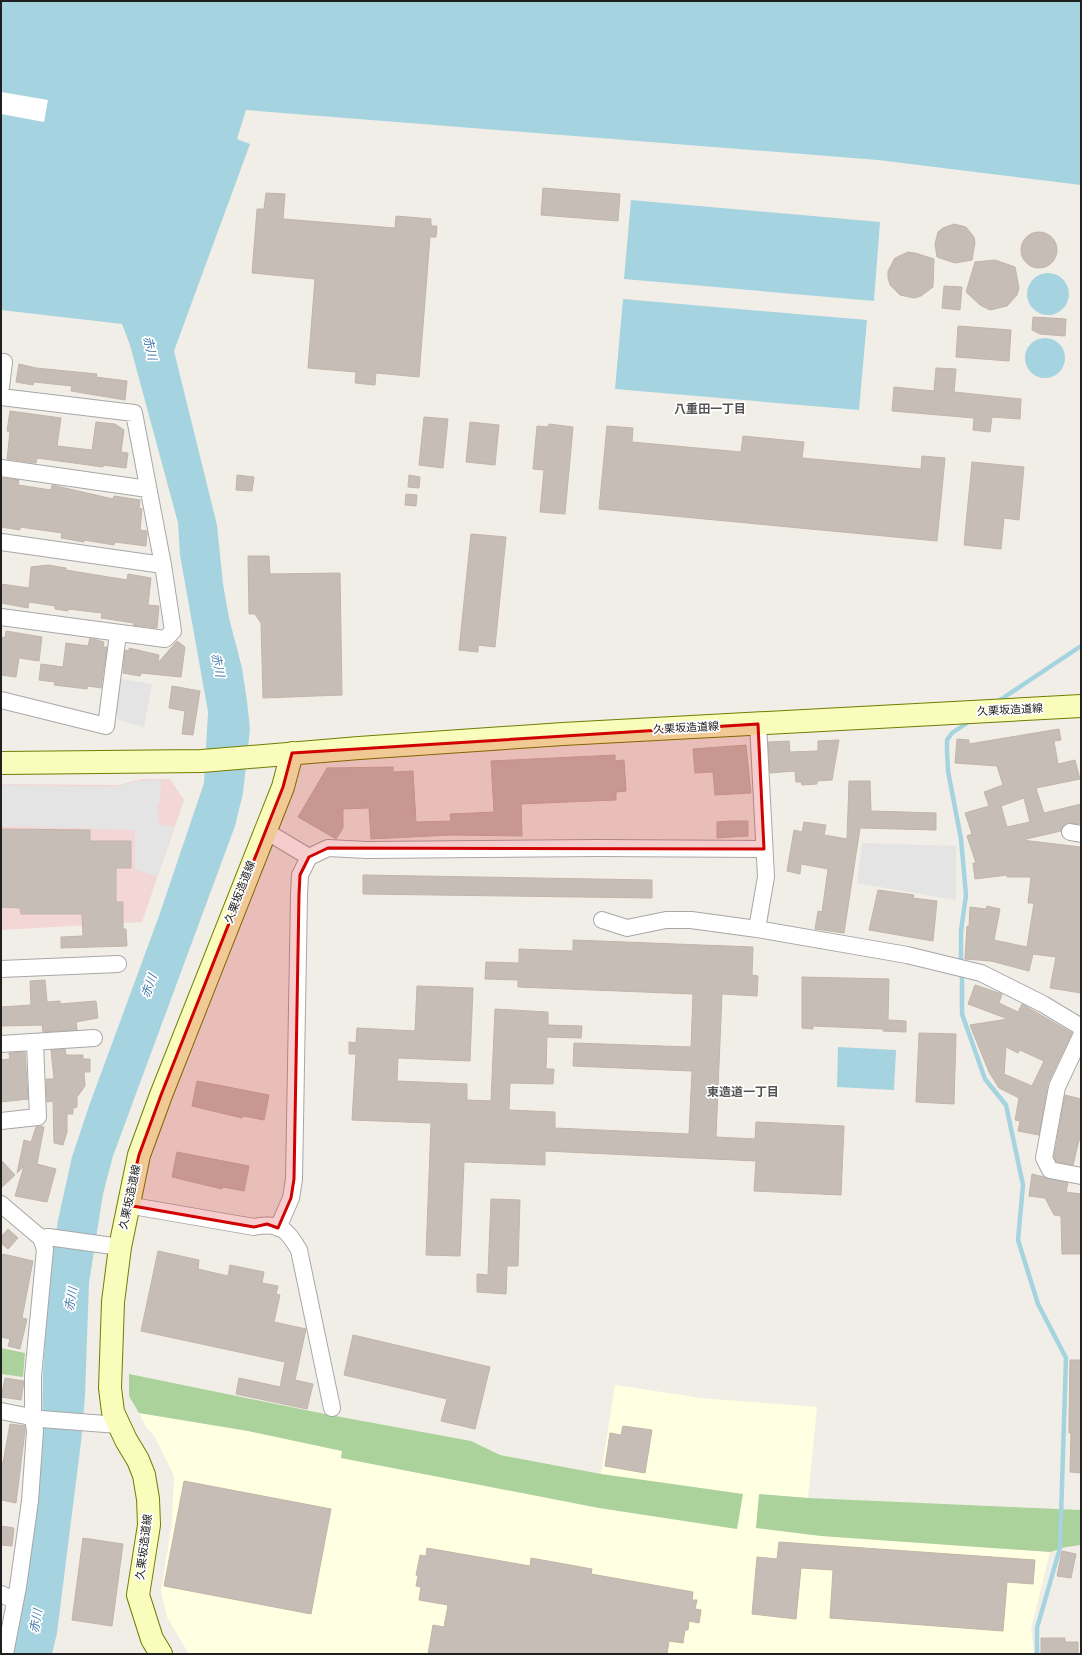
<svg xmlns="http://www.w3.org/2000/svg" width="1082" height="1655" viewBox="0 0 1082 1655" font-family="'Varela Round','Noto Sans JP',sans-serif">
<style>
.commercial{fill:#f2d7d6}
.education{fill:#ffffe2}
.forest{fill:#abd29a}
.parking{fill:#e4e4e4}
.water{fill:#a6d3e0}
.pier{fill:#fff}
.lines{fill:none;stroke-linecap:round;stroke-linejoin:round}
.stream{stroke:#a6d3e0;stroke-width:4.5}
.building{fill:#c6bdb6;stroke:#c4b4a8;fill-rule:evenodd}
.street-casing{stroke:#a7a7a7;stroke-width:18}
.secondary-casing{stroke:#717e01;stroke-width:24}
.street{stroke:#fff;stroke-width:16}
.secondary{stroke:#f9fcba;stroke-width:22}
.marked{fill:#d10001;fill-opacity:0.2;stroke:#d10001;stroke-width:3;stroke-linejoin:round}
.labels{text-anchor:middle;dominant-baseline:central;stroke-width:3.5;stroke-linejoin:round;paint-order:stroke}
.street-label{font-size:11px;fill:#202020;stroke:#fff}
.water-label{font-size:12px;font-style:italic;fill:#457aad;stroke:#fff}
.neighbourhood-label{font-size:12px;font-weight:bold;fill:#535353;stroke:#fff}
</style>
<rect width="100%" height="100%" fill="#f1eee7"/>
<!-- commercial -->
<path class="commercial" d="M142 779H170L184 800 142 922 1 930V784L118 785Z"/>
<!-- education -->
<path class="education" d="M615 1385 701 1398 817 1407 808 1498 759 1494 821 1536 1050 1552 1031 1629 1034 1654H189L167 1617 161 1592 172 1522 174 1476 155 1437 147 1428 139 1413 248 1431 342 1451V1458L599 1508 737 1529 742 1494 601 1474Z"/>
<!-- forest -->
<path class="forest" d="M1 1348 25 1353 23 1377 1 1374Z
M129 1374 330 1415 471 1441 500 1455 601 1474 743 1494 737 1529 599 1508 341 1458 342 1451 248 1431 139 1413 129 1396Z
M759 1494 808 1498 1081 1510V1545L1066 1547 1050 1552 821 1536 756 1528Z"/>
<!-- parking -->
<path class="parking" d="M121 679 152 684 144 727 119 720 115 714Z
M161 780 160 802 157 803 159 825 174 826 157 877 135 869V830L1 826V785L113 787 140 781Z
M862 843 956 846V900L857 883Z"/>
<!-- water -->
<path class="water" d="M1 1H1081V185L878 160 246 110 237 139 250 144 174 351 217 525 223 584 229 618 242 668 247 701 250 729 243 793 235 826 113 1156 103 1194 89 1283 85 1396 81 1442 57 1633 52 1654H11L42 1427 43 1372 49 1280 58 1220 72 1157 89 1106 159 916 204 783 208 712 180 555 178 523 130 345 122 324 1 310Z
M631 200 880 222 874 301 624 279Z
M1027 294a21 21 0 1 1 42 0a21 21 0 1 1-42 0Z
M623 299 867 320 859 410 615 389Z
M1025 358a20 20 0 1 1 40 0a20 20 0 1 1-40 0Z
M838 1047 896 1050 894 1090 837 1087Z"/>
<!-- pier -->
<path class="pier" d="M1 92 48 100 44 122 1 114Z"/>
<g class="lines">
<!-- stream -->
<path class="stream" d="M997 702 1081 646
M961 962V931L966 895 961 839 948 771 947 750V740L952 733 970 721
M962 974V1014L985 1079 1006 1105 1023 1185 1018 1240 1038 1304 1066 1358 1060 1548 1037 1628V1654"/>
</g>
<!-- building -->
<path class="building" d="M543 188 620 194 618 221 541 215Z
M266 193 285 194 283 219 395 228 396 216 431 219V226H437L436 237H430L419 377 376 373 375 385 355 383 356 372 308 368 315 279 252 273 257 209H264Z
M954 224 966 227 974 237 975 243 972 260 955 263 937 257 935 244 938 232 943 228Z
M1021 250a18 18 0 1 1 36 0a18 18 0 1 1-36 0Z
M908 252 915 253 934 259 933 287 921 296 914 298 900 295 890 285 888 278V271L895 258Z
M995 260 1015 267 1019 288 1017 295 1007 306 990 310 980 305 966 292 975 262Z
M944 286 962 287 960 310 942 308Z
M1033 317 1066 319 1065 336 1040 334 1032 330Z
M958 326 1011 330 1009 361 956 357Z
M19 364 36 368 97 374 96 377 127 381 125 400 71 391 72 386 34 382 33 385 16 382Z
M936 368 956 369 954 392 1021 399 1020 419 992 417 990 432 973 430 974 418 892 411 894 387 934 391Z
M10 411 61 418 57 446 92 450 96 422 115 424 124 430 121 452 128 453 126 468 103 465V467L37 458 36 463 7 459 10 432 7 431Z
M424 417 448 419 443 468 419 465Z
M470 422 499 425 495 465 466 462Z
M549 424 573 427 565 514 540 512 544 470 533 469 537 426 548 427Z
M607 426 633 428 632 442 741 452 743 436 804 442 802 458 921 469 922 456 945 458 937 541 599 509Z
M972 462 1024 467 1019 520 1004 518 1001 549 964 545Z
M237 475 254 477 252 491 236 490Z
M409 475 420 477 419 488 408 487Z
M3 478 19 480 18 485 51 490 52 485 113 499 114 496 140 500 139 508 142 509 140 530 147 531 146 546 115 542 114 545 84 540V542L61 538 62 533 20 527V530L1 527V479Z
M406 494 417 495 416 506 405 505Z
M471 534 506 537 495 647 478 645V652L459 650Z
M248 556H269L270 574 340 573 342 695 263 698 261 623 255 614H249Z
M48 565 66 568V570L127 580 128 574 151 578 148 605 159 606 157 628 133 625 134 623 101 618 102 613 68 609V611L55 609V606L29 602 28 608 1 603V584L29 588 31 567Z
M6 631 42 637 39 661 19 658 16 677 1 675V637L5 638Z
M90 638 104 642 103 647H107L101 688 88 686 87 689 54 685 55 682 39 680 41 664 63 667 66 643 88 646Z
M177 641 185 647 181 677 141 673 140 676 123 673 125 650 129 651V648L159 655 158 663Z
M172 686 200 691 193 735 182 734 185 711 169 708Z
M1059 729 1061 740 1054 741 1058 764 1075 760 1080 779 1036 788 1044 813 1081 804V824L1067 823 1063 826 1061 831 1022 840 1081 847V993L1050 988 1056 957 1033 954 1029 971 991 961 965 959 967 926 969 927 970 907 986 909 987 906 1000 909 994 940 1027 947 1034 903H1028L1031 877H1007V875L975 879 973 863H976L967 836 972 834 965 813 989 806 984 792 1003 785 997 766 955 763 957 739 969 740V744ZM1024 798 1030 822 1007 827 1001 806Z
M839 740 832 780 817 781V784L802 785 801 782H796L795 771 770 773 768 742 789 741 790 752 818 751V741Z
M746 745 751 793 715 795 713 772 695 773 693 749Z
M615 755V761L624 760 626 791 616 792V800L521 804 522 836 451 835 371 839 369 808 343 809V828L336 839 298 817 327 768 393 767V772L413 771 416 822 451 821 450 814 494 812 491 761Z
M849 781H870L871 811 936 813V830L860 828 844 933 815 929 818 911 822 912 828 869 801 864 800 874 787 871 794 830 802 832 804 822 826 825 824 835 847 839Z
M730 821H748V836L717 838V822Z
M1 829 90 830V841H131V868H116V902H123V929H126L127 946 61 948V937L83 936 82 914H21L20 908 1 907Z
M363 875 652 880V898L363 894Z
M878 890 914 895 913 898 937 901 933 941 869 930Z
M573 940 753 947 752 975 758 976 757 996 722 994 716 1137 755 1139 756 1122 844 1126 841 1195 754 1191 756 1161 545 1151V1165L464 1162 460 1256 426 1255 431 1123 352 1120 356 1054H349V1042L356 1043 357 1028 415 1031 417 986 473 988 470 1061 398 1058 397 1081 467 1084V1100L491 1101 495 1009 548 1012V1025L582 1026 581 1038 547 1037 546 1069H554L553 1084 510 1083 509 1110 555 1112V1128L689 1134 692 1071 573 1066 574 1043 691 1047 693 994 518 987V980L485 979 486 962 519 963V949L573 951Z
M802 977 889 979 888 1020 906 1021V1032L883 1031V1029L813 1026V1029L802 1028Z
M45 980 47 1002 60 1001V1004L96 1001 98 1018 76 1022 77 1030 43 1032 42 1025 1 1026V1007L31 1005 30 981Z
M975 985 1002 994 999 1003 1018 1012 1022 1004 1072 1033 1048 1083 1039 1135 1018 1131 1020 1121 1015 1120 1019 1098 999 1088 989 1072 970 1025 1008 1019 968 1004ZM1006 1047 1018 1053 1020 1050 1044 1061 1032 1086 1004 1074Z
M919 1033 956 1034 954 1104 916 1102Z
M65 1049 66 1055H83V1059H90V1072H84L85 1086 77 1097V1107L73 1108V1114H67V1132L63 1145 54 1143 53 1101 47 1102 46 1079H54L51 1050Z
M25 1052 28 1099 1 1102V1060L10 1059 9 1053Z
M197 1081 269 1095 264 1120 243 1116 242 1118 192 1106Z
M1065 1095 1081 1099V1141L1079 1140 1073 1165 1056 1162 1054 1157Z
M40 1126 44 1127 37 1164 56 1169 47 1202 15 1196 24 1166 17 1173 24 1140 31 1142 36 1127Z
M177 1152 249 1166 244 1191 223 1187 222 1189 172 1177Z
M1 1160 15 1175 1 1188Z
M1032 1174 1068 1183 1066 1192 1081 1194V1254H1062L1061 1216 1054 1215 1045 1198 1029 1196Z
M491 1199 520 1200 518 1266H507L506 1294 477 1292V1274L488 1275Z
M8 1229 18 1238 8 1249 1 1243V1237Z
M158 1251 199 1260 198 1269 228 1276 230 1265 264 1272 262 1283 278 1286 276 1294 280 1295 274 1322 306 1329 295 1380 313 1384 307 1409 236 1394 239 1378 280 1387 285 1362 141 1331Z
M3 1254 33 1261 22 1318 27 1319 20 1349 8 1346 10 1339 1 1337V1264Z
M353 1335 490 1367 475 1429 441 1421 447 1399 344 1375Z
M1070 1360H1081V1473L1070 1472 1071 1433H1069V1423Z
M5 1378 24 1381 21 1400 1 1397Z
M10 1424 25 1426V1431L16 1503 1 1500V1462L3 1463Z
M623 1426 652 1430 645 1473 605 1466 610 1433 621 1435Z
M184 1481 331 1509 311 1614 164 1586Z
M1 1526 14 1528 12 1546 1 1545Z
M83 1538 123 1544 112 1626 72 1620Z
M779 1542 1035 1560 1033 1584 1007 1582 1003 1631 830 1618 833 1570 801 1568 796 1619 752 1614 757 1557 777 1559Z
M427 1548 530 1566 531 1558 592 1569 591 1574 693 1592 692 1600H697L695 1609 701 1610 699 1623 689 1621 688 1630H685L683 1643 669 1641 667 1654H428L433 1625 444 1627 448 1605 419 1600 421 1587 416 1586 418 1576 416 1575 420 1555 426 1556Z
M1062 1551 1076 1554 1071 1578 1057 1576Z
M1041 1638H1065V1642H1078V1654H1041Z"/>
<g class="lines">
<defs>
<path id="street" d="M1 387 4 362
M1 397 134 413 163 565 173 631 165 639 1 617
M1 468 148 489
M1 542 163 565
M1 700 106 726 118 634
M264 830 309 857
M1070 832 1081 834
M602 920 627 928 666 920H691L757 929 907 955 981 973 1043 1004 1081 1027
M757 929 766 877 758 724
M1 969 118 964
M1081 1036 1057 1087 1044 1158 1050 1170 1081 1176
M1 1044 94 1038
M1 1121 38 1117 35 1043
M1 1204 41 1238 45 1249 33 1376V1418L35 1431 30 1501 18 1587 5 1654
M127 1205 254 1227C280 1222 287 1229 299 1250L332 1408
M278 1228 291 1198 294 1179 299 895 300 875 309 857 328 848 367 850 598 848 764 849
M41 1238 48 1237 120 1247
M1 1411 41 1419 118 1425
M1 1594 15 1601"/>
<path id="secondary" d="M1 763 202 761 359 748 563 734 1081 706
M161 1654 152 1639 138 1595 149 1525 148 1499 144 1475 138 1460 126 1440 113 1412 110 1388 113 1302 120 1247 139 1155 161 1095 283 787 292 753"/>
</defs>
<!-- street casing -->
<use href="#street" class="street-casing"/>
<!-- secondary casing -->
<use href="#secondary" class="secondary-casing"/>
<!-- street -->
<use href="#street" class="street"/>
<!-- secondary -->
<use href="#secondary" class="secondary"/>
</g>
<!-- marked area -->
<path class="marked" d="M758 724 764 849 328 848 309 857 300 875 299 895 294 1179 291 1198 278 1228 267 1224 254 1227 127 1205 139 1155 161 1095 283 787 292 753Z"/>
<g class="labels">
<!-- street labels -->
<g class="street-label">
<text transform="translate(1010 710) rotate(-3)">久栗坂造道線</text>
<text transform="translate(686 728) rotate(-3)">久栗坂造道線</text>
<text transform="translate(240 892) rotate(-69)">久栗坂造道線</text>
<text transform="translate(130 1197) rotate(-78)">久栗坂造道線</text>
<text transform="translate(144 1547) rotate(-83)">久栗坂造道線</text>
</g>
<!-- water labels -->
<g class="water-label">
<text transform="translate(150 348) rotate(77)">赤川</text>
<text transform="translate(218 665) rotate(79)">赤川</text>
<text transform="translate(149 986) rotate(-70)">赤川</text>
<text transform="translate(71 1299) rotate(-81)">赤川</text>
<text transform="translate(36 1621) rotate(-80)">赤川</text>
</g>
<!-- neighbourhood labels -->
<g class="neighbourhood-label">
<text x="710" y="409">八重田一丁目</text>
<text x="743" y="1092">東造道一丁目</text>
</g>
</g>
<!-- border -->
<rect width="1082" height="1655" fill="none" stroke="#202020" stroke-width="4"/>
</svg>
